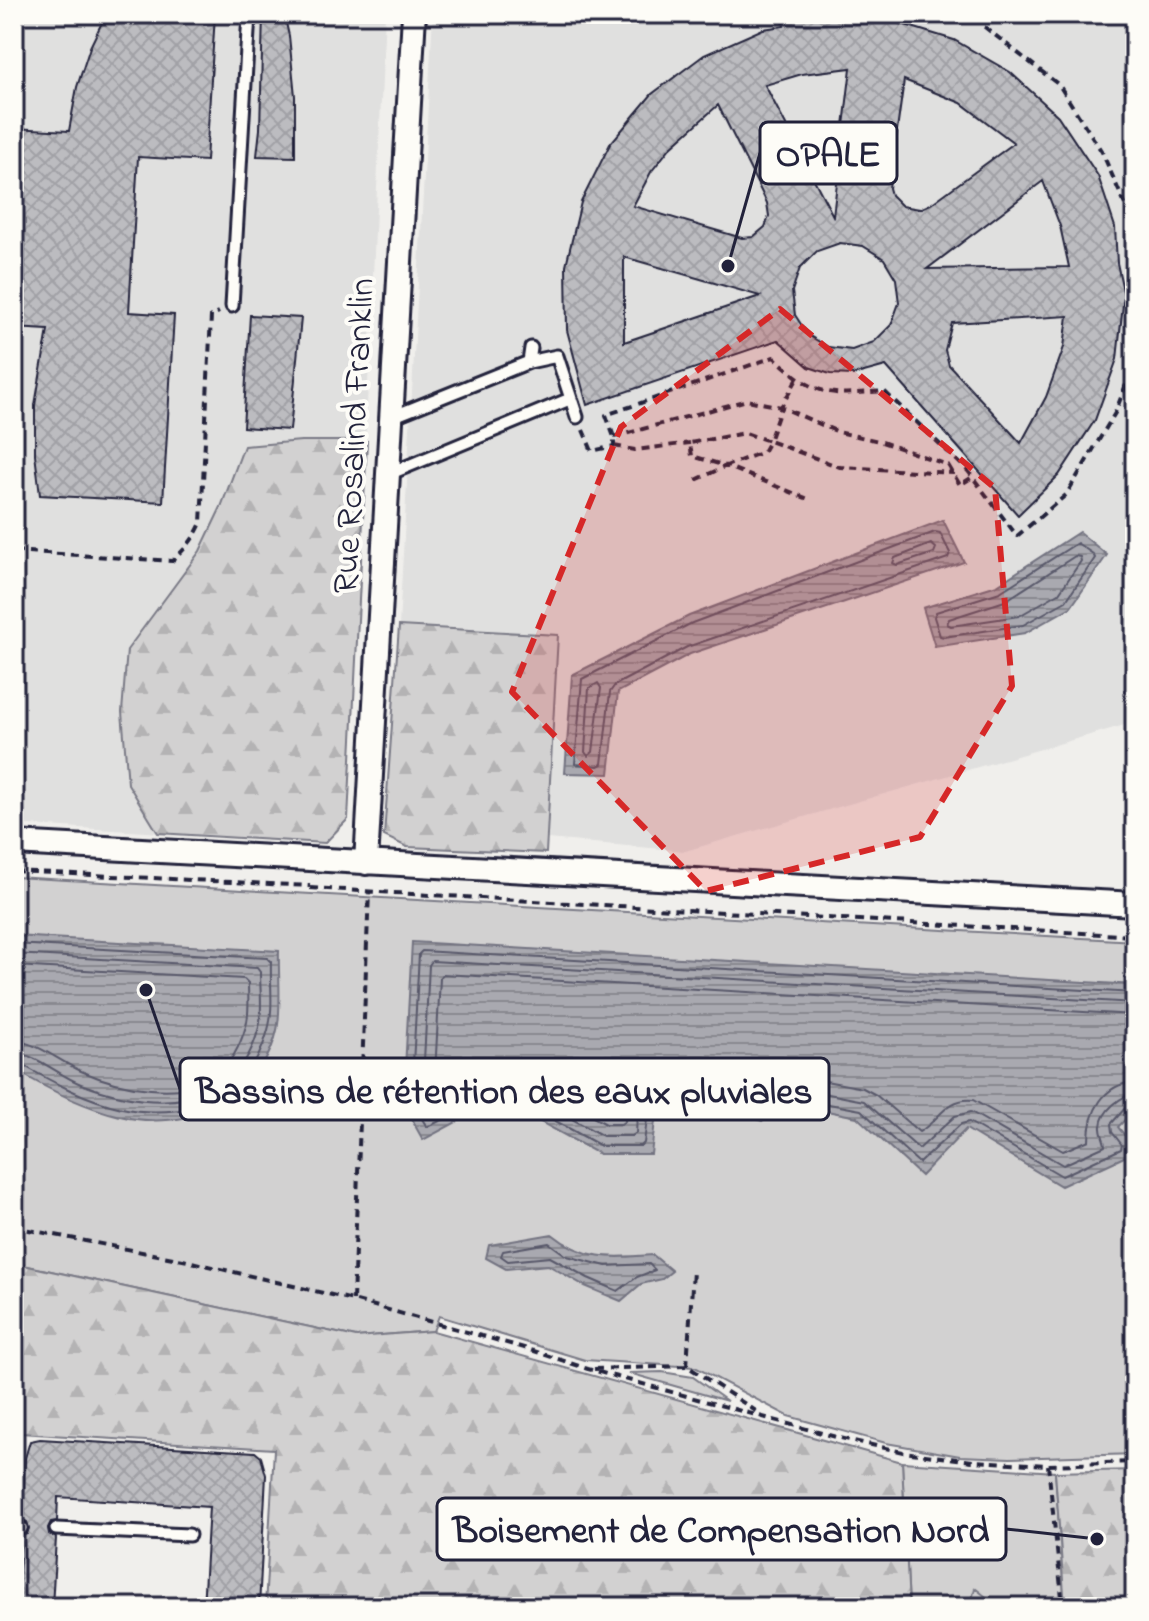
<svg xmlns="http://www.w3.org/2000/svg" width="1149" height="1621" viewBox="0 0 1149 1621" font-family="'Indie Flower',sans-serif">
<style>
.built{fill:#e0e0df}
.green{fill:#d2d1d1;stroke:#7a7a86;stroke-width:2}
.forest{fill:url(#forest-firs);stroke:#7a7a86;stroke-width:2}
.wetland{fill:url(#wetland-marsh);stroke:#7a7a86;stroke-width:2}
.water{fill:url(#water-rules);stroke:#737381;stroke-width:2}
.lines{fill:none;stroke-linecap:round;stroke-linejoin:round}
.shore{stroke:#58586a;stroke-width:2}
.building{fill:url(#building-cross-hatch);stroke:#22223b;stroke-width:2;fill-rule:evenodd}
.lane-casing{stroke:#22223b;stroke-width:17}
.street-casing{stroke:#22223b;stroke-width:28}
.path{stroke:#22223b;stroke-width:4;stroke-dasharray:8 6;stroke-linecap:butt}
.lane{stroke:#fdfcf7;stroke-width:11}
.street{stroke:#fdfcf7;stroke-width:22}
.marked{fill:#d62828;fill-opacity:0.2;stroke:#d62828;stroke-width:6;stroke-dasharray:16 10;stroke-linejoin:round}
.labels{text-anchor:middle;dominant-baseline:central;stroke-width:8;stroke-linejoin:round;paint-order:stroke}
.street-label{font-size:36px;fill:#22223b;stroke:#fdfcf7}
.leader{fill:none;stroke:#22223b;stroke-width:3}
.callout-dot{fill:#22223b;stroke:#fdfcf7;stroke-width:3}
.callout{fill:#fdfcf7;stroke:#22223b;stroke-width:3}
.callout-label{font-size:38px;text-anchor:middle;font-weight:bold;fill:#22223b}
</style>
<defs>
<pattern id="forest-firs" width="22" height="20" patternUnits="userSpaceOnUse" patternTransform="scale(2)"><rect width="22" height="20" fill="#d2d1d1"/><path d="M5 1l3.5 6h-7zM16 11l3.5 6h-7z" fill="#b4b3b4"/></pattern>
<pattern id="wetland-marsh" width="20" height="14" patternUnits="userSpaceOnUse" patternTransform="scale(2)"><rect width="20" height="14" fill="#d2d1d1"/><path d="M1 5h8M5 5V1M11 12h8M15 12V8" fill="none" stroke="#b4b3b4"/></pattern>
<pattern id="water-rules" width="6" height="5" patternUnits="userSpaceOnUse" patternTransform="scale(2)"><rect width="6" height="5" fill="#a9a9b0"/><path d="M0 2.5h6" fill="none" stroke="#898990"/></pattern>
<pattern id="building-cross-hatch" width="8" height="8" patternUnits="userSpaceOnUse" patternTransform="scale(2)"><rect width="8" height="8" fill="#bcbcc0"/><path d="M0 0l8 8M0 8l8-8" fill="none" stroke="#a1a1a6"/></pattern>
</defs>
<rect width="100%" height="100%" fill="#f0efec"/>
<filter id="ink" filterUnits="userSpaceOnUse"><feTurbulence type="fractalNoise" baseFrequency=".0125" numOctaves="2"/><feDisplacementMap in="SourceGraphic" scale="16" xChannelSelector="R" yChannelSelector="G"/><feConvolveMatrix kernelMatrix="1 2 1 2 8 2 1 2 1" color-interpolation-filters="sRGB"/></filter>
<g filter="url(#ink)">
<!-- built -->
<path class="built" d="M14 14H385L348 819 325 843 14 824Z
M433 14H1135V722L685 851 547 839 558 636 399 626Z"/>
<!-- green -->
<path class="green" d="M14 877 1135 941V1454L1010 1458 960 1456 886 1443 788 1416 695 1367 585 1360 439 1316 433 1331 356 1337 14 1263Z
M662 1372 693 1377 727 1401 629 1373Z
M902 1462 1055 1472 1065 1607H909Z"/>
<!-- forest -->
<path class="forest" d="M301 441H367L348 819 325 843 158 833 128 784 122 712 127 650 200 551 221 507 244 446Z
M399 626 558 635 546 853 407 847 384 836Z
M14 1263 356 1337 433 1331 902 1462 909 1607H265L274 1449 20 1433 14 1495Z
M1135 1470V1607H1065L1055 1472Z"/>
<!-- wetland -->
<path class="wetland" d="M975 1588 990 1600 993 1607H970Z"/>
<!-- water -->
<path class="water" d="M943 520 964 562 690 654 618 692 609 774 565 773 572 675 689 616Z
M1079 532 1107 555 1071 607 1025 633 935 647 923 608 997 585Z
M14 936 279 951C278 974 282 1008 277 1030 273 1051 251 1091 233 1101 200 1120 156 1125 120 1116 82 1107 47 1089 14 1069Z
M412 942 1135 985V1109L1118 1127 1135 1148V1152L1061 1186 966 1129 921 1176 857 1117 787 1103 762 1121 659 1088 651 1154H599L519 1110 488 1105 423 1140 403 1104Z
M552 1234C585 1261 613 1258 653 1255L672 1271 662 1279 641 1284 621 1301 585 1286 548 1265 506 1269 486 1258 489 1245Z"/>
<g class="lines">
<!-- shore -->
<path class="shore" d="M935 532 940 533 950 553 948 558 687 647 615 685 610 692 602 764 598 766 575 764 582 679 692 623Z
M1077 543 1093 554 1095 558 1066 601 1023 625 944 637 940 636 934 617 936 612 1000 592Z
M931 544 936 548 934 553 897 565 893 563 895 558Z
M1075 556 1080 557 1081 561 1059 593 1019 616 951 626 947 624 949 619 1005 601Z
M598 683 601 688 593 752 588 756 585 752 589 688Z
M14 944 267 958 271 962C270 983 274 1010 268 1030 262 1052 249 1079 230 1093 206 1112 151 1115 122 1108 86 1100 52 1082 21 1064L14 1063
M14 954 257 968 260 972C260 989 263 1011 259 1027 237 1115 149 1110 81 1084 59 1076 37 1054 14 1053
M14 966 244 979 248 983C248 997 250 1013 246 1026 241 1043 232 1062 218 1074 185 1102 117 1087 81 1071 60 1062 38 1042 14 1041
M1135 993 422 951 419 954 411 1101 427 1127 490 1097 523 1103 601 1146H641L644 1143 651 1087 655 1082 662 1081 759 1112 786 1096 861 1110 919 1163 961 1124 969 1122 1062 1176 1121 1149 1122 1145 1112 1132 1111 1124 1127 1106 1135 1104
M1135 1003 432 961 429 965 422 1099 428 1112 432 1114 480 1089 491 1087 527 1094 603 1136H632L636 1133C638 1111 633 1074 662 1071L757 1101 778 1088 788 1086 864 1101 919 1149 955 1116 971 1112 1063 1165 1105 1146C1105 1140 1100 1133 1101 1126 1102 1111 1121 1095 1135 1094
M1135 1015 443 974 440 978 434 1093 439 1097 477 1077 494 1075 529 1082 606 1124H621L625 1121 632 1077 639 1067 653 1060H669L755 1087 775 1076 788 1074 863 1088 876 1095 919 1132C939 1121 946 1097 973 1100L1063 1151 1089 1140C1089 1112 1103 1084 1135 1082
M549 1243 567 1256 606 1266 649 1264 655 1270 637 1277 618 1291 588 1278 550 1257 508 1261 501 1256 503 1251Z"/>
</g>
<!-- building -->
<path class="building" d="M106 14H215L206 161 138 157 129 312 174 315 163 502 40 495 35 454V405L48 330 14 328V128L69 131 77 87 90 47Z
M263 14H284L289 36 295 96V157L257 156 260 129Z
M782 14H815L816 17 892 21 954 40 1010 72 1058 116 1098 176 1115 227 1117 263 1124 295 1117 359 1095 420 1059 475 1018 515 886 366 853 375 830 374 809 367 778 340 587 405 567 330 566 265 581 202 610 144 652 94 704 55 763 29 784 26ZM851 68 833 216 765 85 802 74ZM904 80 961 103 1014 143 931 204 920 209 902 206 891 195 889 188ZM718 105 767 203 769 216 765 227 753 237 742 238 633 206 651 172 670 148ZM1043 181 1060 226 1069 267 927 269ZM840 243 863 246 884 259 896 279 899 303 891 325 874 342 852 350 828 347 808 335 795 315 792 291 800 268 817 251ZM624 257 760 296 624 342ZM1068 316 1064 347 1046 397 1021 443 949 365 945 350 952 323Z
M250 315 301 318 290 430 243 427Z
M40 1439 255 1452 261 1457 266 1475 259 1607H203L209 1507 58 1497 57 1521 51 1522 48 1528 49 1534 56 1538 52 1607H17L21 1536 27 1534 29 1528 27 1522 22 1519 25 1458 30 1441Z"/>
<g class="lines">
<defs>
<path id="lane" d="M232 306 249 14
M529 362 557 356 577 417
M392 417 529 362 531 348
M389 474 565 401
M14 1527 21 1528
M56 1529 189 1535"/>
<path id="street" d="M14 843 1135 904
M366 863 414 14"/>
</defs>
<!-- lane casing -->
<use href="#lane" class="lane-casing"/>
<!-- street casing -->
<use href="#street" class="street-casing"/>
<!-- path -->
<path class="path" d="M984 14 982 25 1059 85 1102 152 1133 223 1135 234
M1130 14 1135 18
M797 379 781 407 769 441 745 433 690 443 692 456 726 466 763 452 769 441 840 467 954 473
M583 430 592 451 614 446V437L606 415 774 357C817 397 827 396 884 391L968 471 1017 536 1066 495 1115 413 1135 361
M614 437 747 400 781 407 838 432 879 441 948 465 960 485 971 478
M614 446 635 450 690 443
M696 480 726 466 808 499
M14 551 172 561C185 549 194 539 201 523L211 316 219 312
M14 871 310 886
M310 888 1135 936
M14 1227 183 1260 353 1300 528 1349 588 1369 836 1437 903 1452 972 1461 1048 1465 1135 1462
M353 1300 369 891
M687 1366 693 1271
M594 1369 687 1366 759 1413
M1048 1465 1063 1607"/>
<!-- lane -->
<use href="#lane" class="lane"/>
<!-- street -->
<use href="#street" class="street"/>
</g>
</g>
<!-- marked area -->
<path class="marked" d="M780 309 995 488 1012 686 920 837 706 891 512 692 621 427Z"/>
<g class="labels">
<!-- street labels -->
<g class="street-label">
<text transform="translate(356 436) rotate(-87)">Rue Rosalind Franklin</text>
</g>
</g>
<!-- callouts -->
<path class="leader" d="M728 266L760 153M146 990L180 1089M1097 1539L1006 1529"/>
<g class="callout-dot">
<circle cx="728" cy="266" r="8"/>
<circle cx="146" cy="990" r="8"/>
<circle cx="1097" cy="1539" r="8"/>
</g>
<g class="callout">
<rect x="760" y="122" width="137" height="62" rx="8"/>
<rect x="180" y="1058" width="649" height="62" rx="8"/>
<rect x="437" y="1498" width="569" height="62" rx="8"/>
</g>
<g class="callout-label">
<text x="828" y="166">OPALE</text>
<text x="504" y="1103">Bassins de rétention des eaux pluviales</text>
<text x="721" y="1542">Boisement de Compensation Nord</text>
</g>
<!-- margin -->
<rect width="1149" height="1621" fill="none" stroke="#fdfcf7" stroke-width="48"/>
<rect x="24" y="24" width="1101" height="1573" fill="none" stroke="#22223b" stroke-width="3" filter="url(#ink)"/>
</svg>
